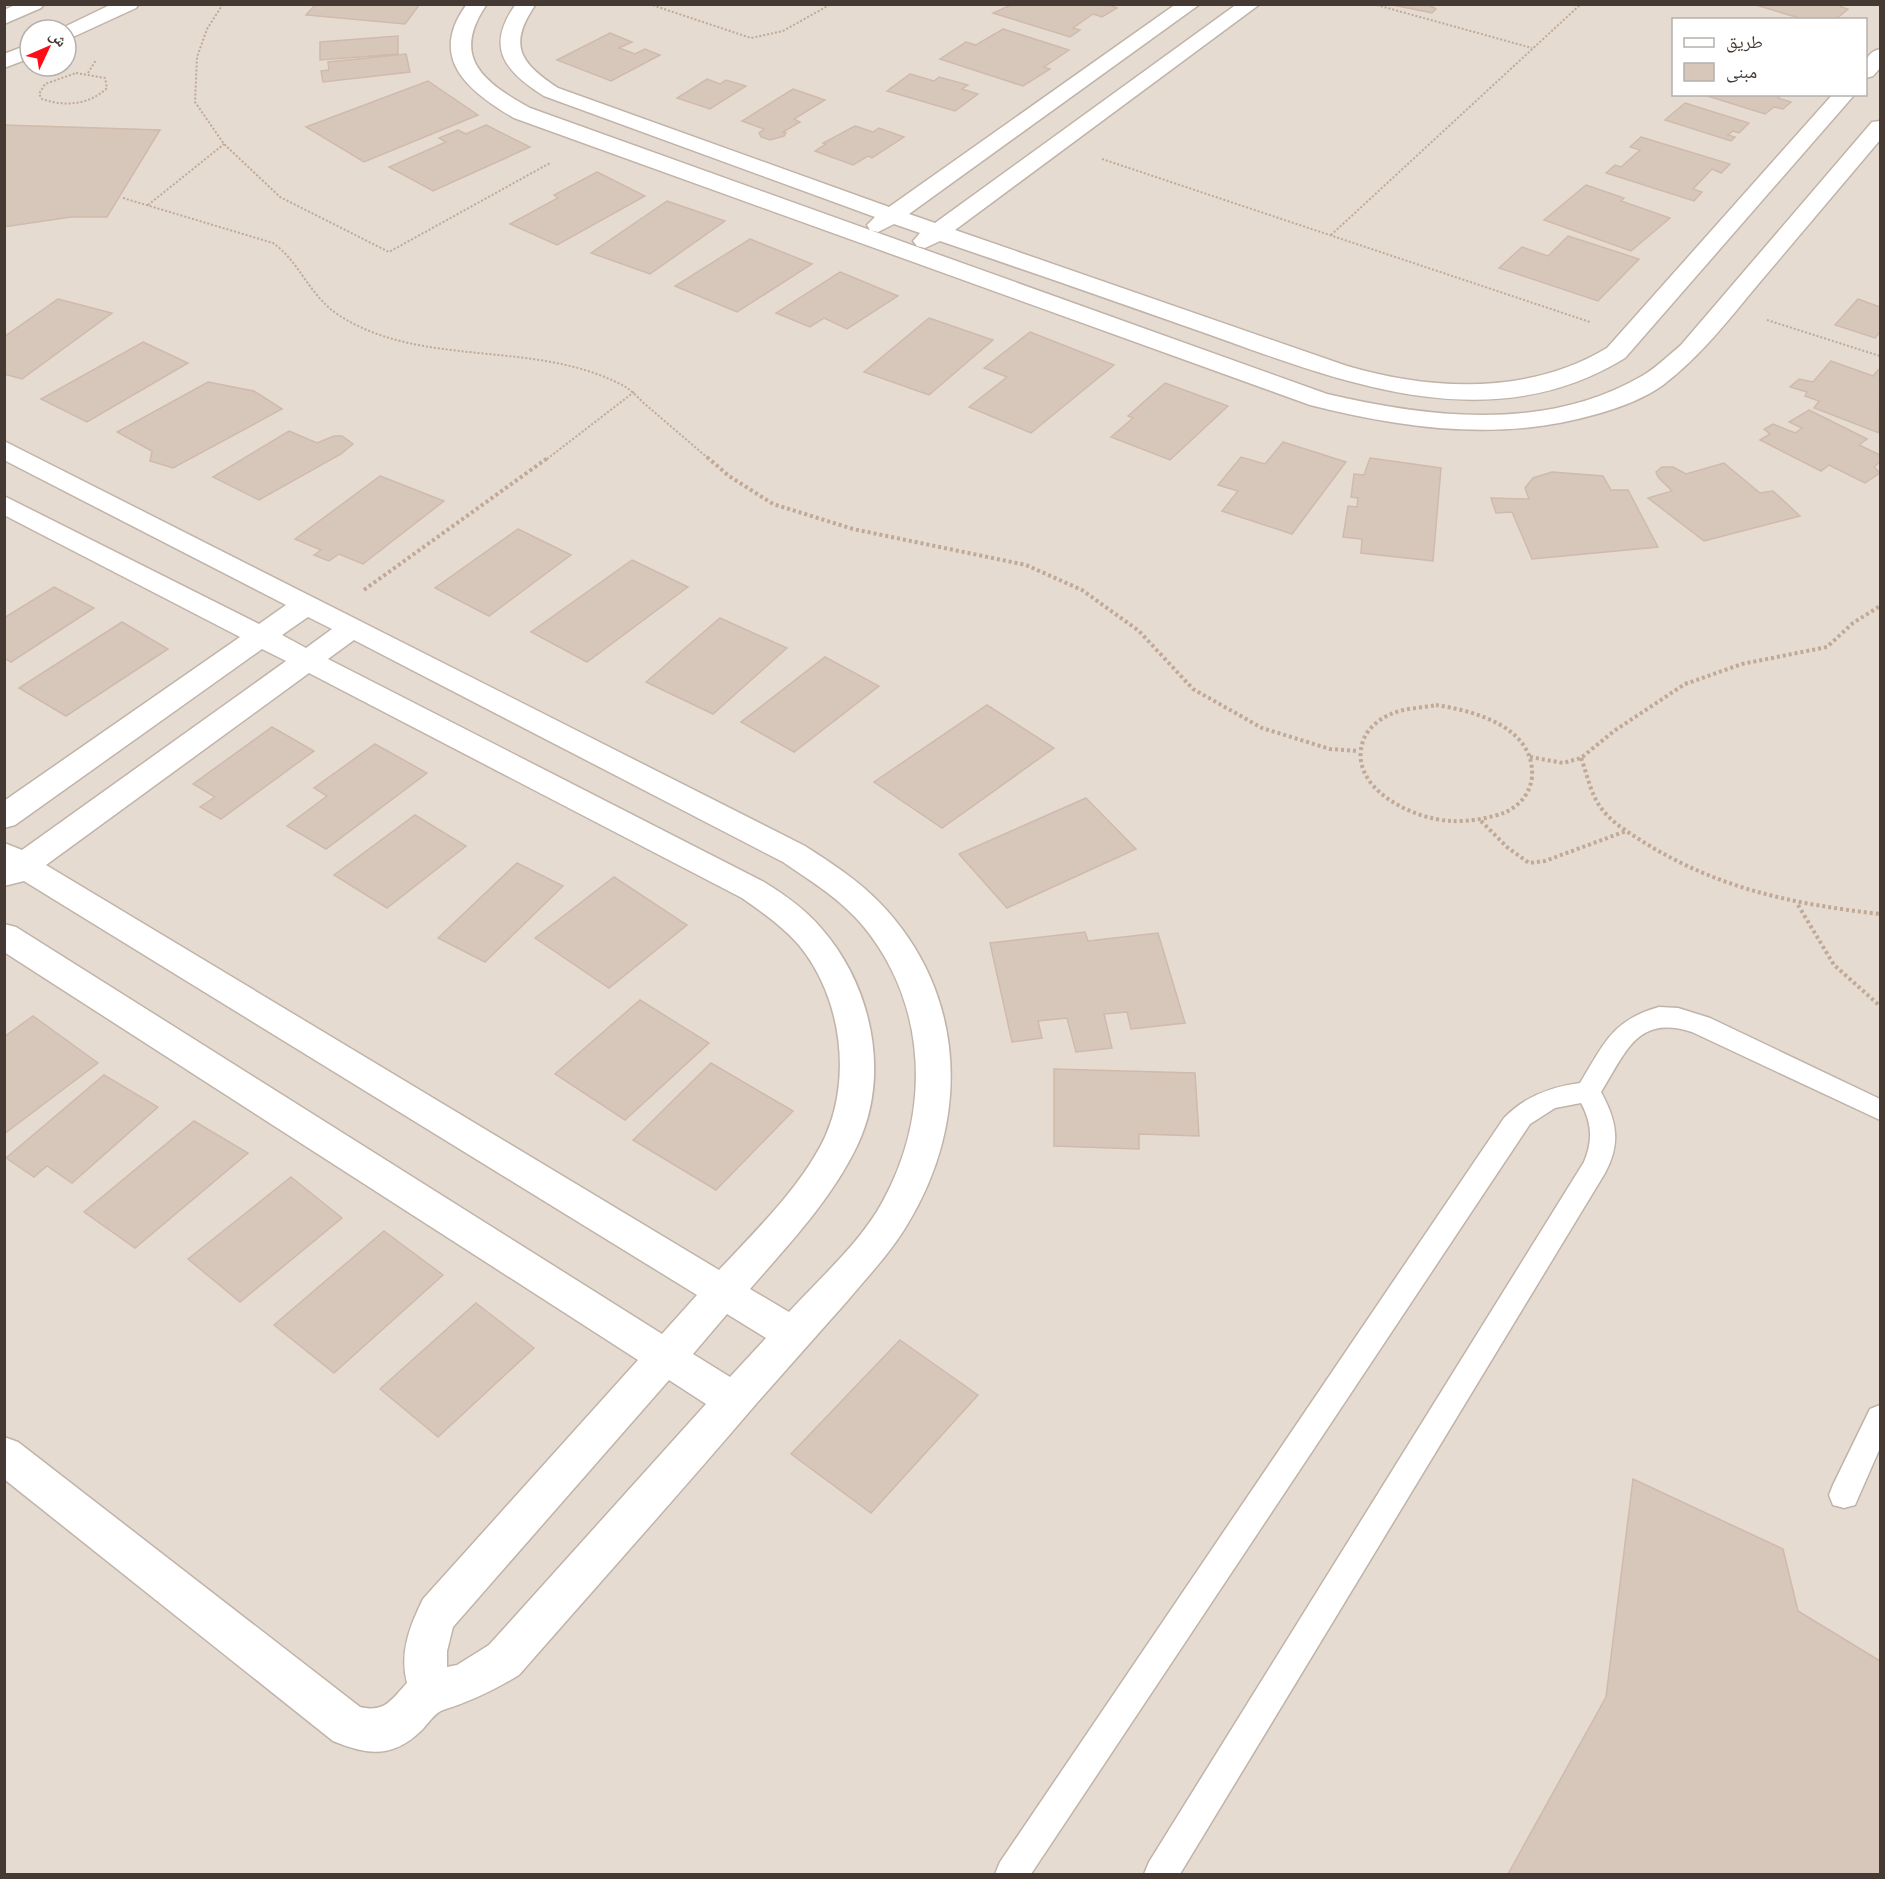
<svg xmlns="http://www.w3.org/2000/svg" width="1885" height="1879" viewBox="0 0 1885 1879" font-family="'Source Sans 3','Noto Naskh Arabic',sans-serif">
<style>
.residential{fill:#e6dbd1;fill-rule:evenodd}
.building{fill:#d7c7bb;stroke:#cfbaab;stroke-width:1.5}
.lines{fill:none;stroke-linecap:round;stroke-linejoin:round}
.service-casing{stroke:#c1b3a8;stroke-width:3}
.minor-casing{stroke:#c1b3a8;stroke-width:3}
.tertiary-casing{stroke:#c1b3a8;stroke-width:3}
.path-far1{stroke:#c0a996;stroke-width:2;stroke-dasharray:2 2;stroke-linecap:butt}
.path{stroke:#c0a996;stroke-width:4;stroke-dasharray:3 3;stroke-linecap:butt}
.service{fill:#fff;fill-rule:evenodd}
.minor{fill:#fff;fill-rule:evenodd}
.tertiary{fill:#fff;fill-rule:evenodd}
</style>
<rect width="100%" height="100%" fill="#f2ebe3"/>
<!-- residential -->
<path class="residential" d="M5 5H1880V1874H5ZM1674 20H1866V94H1674ZM30 30H66V66H30Z"/>
<!-- building -->
<path class="building" d="M316 4H420L405 24 306 15Z
M1013 4H1107L1117 8 1102 17 1093 14 1073 28 1080 30 1070 37 993 13Z
M1388 4H1427L1436 9 1432 13Z
M1845 4 1841 7 1848 9 1835 20H1806L1756 5Z
M1003 29 1069 50 1044 67 1050 69 1023 86 940 59 966 42 976 45Z
M610 33 632 42 619 48 635 54 645 49 660 55 611 81 557 60Z
M398 36V54L320 60V42Z
M406 54 410 72 323 82 321 71 329 70 328 62Z
M910 74 934 81 939 77 968 85 962 89 978 94 955 111 887 91Z
M707 79 720 84 726 80 746 86 710 109 677 98Z
M428 81 478 115 364 162 306 127Z
M793 89 825 100 794 119 800 122 783 132 786 133 784 136 770 140 761 137 759 133 764 129 742 121Z
M1701 94H1782L1778 98 1791 102 1783 109 1774 107 1765 114Z
M1685 103 1749 123 1739 133 1733 131 1728 135 1735 137 1731 141 1665 120Z
M4 125 160 130 107 217H71L4 227Z
M486 125 530 147 433 191 389 167 446 142 439 138 458 130 466 134Z
M855 126 873 132 879 128 904 137 872 158 868 156 853 165 815 151 826 144 823 143Z
M1641 137 1730 164 1721 173 1712 169 1693 189 1702 192 1694 201 1606 173 1615 165 1621 167 1640 150 1630 147Z
M597 172 645 196 557 245 510 224 558 198 554 195Z
M1586 185 1624 198 1621 201 1670 218 1631 251 1544 220Z
M667 201 725 221 650 274 591 253Z
M1568 236 1639 259 1598 301 1499 268 1522 247 1548 256Z
M750 239 812 264 737 312 675 286Z
M840 272 898 296 847 329 824 318 810 327 776 313Z
M58 299 112 313 22 379 4 374V337Z
M1858 299 1880 307V332L1875 338 1835 325Z
M929 318 993 340 929 395 864 372Z
M1030 332 1114 365 1031 433 969 407 1007 377 984 368Z
M143 342 188 363 87 422 41 399Z
M1831 361 1873 376 1880 368 1879 433 1814 408 1819 401 1805 396 1807 392 1790 387 1799 379 1813 382Z
M208 382 254 391 282 409 173 468 150 461 152 451 117 432Z
M1165 383 1228 406 1170 460 1111 437 1133 418 1128 416Z
M1809 410 1867 439 1859 445 1880 455V462L1874 467 1880 473 1865 483 1829 465 1821 471 1760 440 1770 434 1764 429 1773 424 1795 433 1802 428 1789 422Z
M289 431 317 443 334 436H342L353 444 341 454 259 500 213 477Z
M1283 442 1346 462 1292 534 1222 511 1238 491 1218 485 1241 457 1265 464Z
M1370 458 1441 468 1433 561 1361 553 1362 539 1343 537 1348 506 1357 507 1358 498 1351 497 1354 474 1364 475Z
M1724 463 1760 493 1773 491 1800 516 1704 541 1648 498 1672 491 1658 477 1656 472 1662 467H1673L1686 474Z
M1552 472 1603 476 1611 490H1628L1658 547 1532 559 1512 512 1496 513 1491 498 1529 499 1525 488 1533 478Z
M380 476 444 501 363 564 339 554 329 561 314 555 321 550 295 539Z
M518 529 571 555 489 616 435 588Z
M632 560 688 587 587 662 531 632Z
M54 587 94 608 11 662 4 658V618Z
M720 618 787 648 713 714 646 682Z
M122 622 168 649 66 716 19 688Z
M825 657 879 686 794 752 741 722Z
M987 705 1054 748 942 828 874 782Z
M272 727 314 751 221 819 200 807 215 797 193 784Z
M375 744 427 773 326 849 287 826 327 796 314 788Z
M1086 798 1136 849 1007 908 959 854Z
M415 815 466 846 387 908 334 875Z
M517 863 563 886 485 962 438 938Z
M614 877 687 925 609 988 535 938Z
M1085 932 1088 941 1158 933 1185 1023 1131 1029 1127 1012 1104 1014 1112 1048 1076 1052 1067 1018 1038 1021 1042 1038 1012 1042 990 943Z
M640 1000 709 1043 625 1120 555 1074Z
M33 1016 98 1063 4 1134V1037Z
M711 1063 793 1111 716 1190 633 1140Z
M1054 1069 1195 1073 1199 1136 1139 1134V1149L1054 1146Z
M104 1075 158 1107 72 1183 47 1166 34 1177 6 1158Z
M194 1121 248 1153 135 1248 84 1212Z
M291 1177 342 1218 240 1302 188 1259Z
M384 1231 443 1275 334 1373 274 1325Z
M476 1303 534 1348 438 1437 380 1389Z
M900 1340 978 1395 871 1513 791 1454Z
M1633 1479 1783 1549 1798 1611 1880 1661V1874H1508L1606 1697Z"/>
<g class="lines">
<defs>
<path id="service" d="M1659 1007 1678 1008 1710 1018 1880 1099V1120L1692 1032C1637 1014 1626 1052 1601 1092 1617 1121 1621 1144 1605 1173L1180 1874H1144L1149 1862 1584 1162C1593 1141 1592 1123 1581 1103L1555 1108 1530 1124 1031 1874H995L1000 1862 1504 1118C1525 1096 1551 1087 1580 1083 1604 1044 1612 1020 1659 1007Z
M1880 1405V1448L1855 1505 1844 1508 1833 1505 1829 1495 1833 1485 1870 1409Z"/>
<path id="minor" d="M112 4H139L136 8 73 37 66 39V30H58Z
M467 4H487C450 57 483 82 530 108L1327 394C1430 418 1546 432 1642 376 1656 368 1669 355 1681 345L1872 122 1880 121V140C1840 187 1800 235 1760 282 1730 318 1701 356 1663 385 1645 398 1619 408 1597 414 1502 442 1405 429 1310 405L514 118C468 91 427 58 467 4Z
M516 4H536C507 45 520 63 558 88L889 207 1176 4H1200L909 214 935 223 1237 4H1260L955 230 1347 366C1432 391 1529 395 1607 348L1833 94H1855L1625 358C1482 446 1326 375 1185 326 1103 297 1022 269 940 241L925 248 917 246 913 241 920 233 894 224 878 232 870 230 867 225 875 217 544 96C504 71 485 47 516 4Z
M30 44V58L4 68V54Z
M1880 49V68L1873 76 1866 78C1866 64 1864 53 1880 49Z
M4 441 805 846C831 863 858 880 880 903 967 993 971 1121 907 1225 891 1252 869 1275 849 1299 818 1334 787 1369 756 1404 679 1494 598 1585 519 1675 494 1690 472 1701 443 1710 436 1712 428 1723 423 1729 394 1758 369 1756 333 1741L4 1479V1437L18 1442 360 1707C385 1713 391 1700 407 1683 399 1652 410 1626 423 1599L638 1360 4 952V924L16 927 662 1334 697 1295 24 881 4 886V843L22 850 286 661 262 649 15 825 4 828V801L240 637 4 515V496L259 624 286 605 4 460ZM308 617 332 629 306 648 282 635ZM354 640 783 862C811 881 842 900 864 927 928 1006 931 1113 883 1201 861 1242 821 1277 789 1312L750 1289C789 1244 831 1200 857 1146 891 1075 872 986 821 928 805 909 785 895 764 882L328 659ZM309 673 742 898C762 912 782 926 798 944 843 997 854 1085 820 1147 795 1193 755 1231 719 1270L46 865ZM727 1314 766 1338 730 1377 693 1354ZM669 1380 706 1404 489 1645 457 1665 447 1667V1651L453 1627Z"/>
<path id="tertiary" d="M17 4H44L41 8 4 24V10Z"/>
</defs>
<!-- service casing -->
<use href="#service" class="service-casing"/>
<!-- minor casing -->
<use href="#minor" class="minor-casing"/>
<!-- tertiary casing -->
<use href="#tertiary" class="tertiary-casing"/>
<!-- path-far1 -->
<path class="path-far1" d="M223 4 207 29 197 57 195 102 224 144 280 197 389 252 550 163
M649 4 751 38 783 31 831 4
M1373 4 1532 48
M76 73 105 78 107 88C89 105 65 107 42 99L39 94 45 84Z
M88 73 96 60
M1102 159 1590 322
M123 198 273 243C300 262 309 296 340 316 424 369 534 339 622 385 631 389 639 399 646 405 667 423 688 441 709 459
M148 205 224 144
M1331 235 1581 4
M1767 320 1880 356
M547 459 634 392"/>
<!-- path -->
<path class="path" d="M707 457 729 476 773 504 853 529 1026 565 1082 590 1139 631 1193 689 1262 728 1330 749 1358 751
M364 590 549 457
M1436 705C1475 711 1535 727 1532 777 1530 794 1520 805 1506 812 1491 818 1468 822 1452 821 1414 820 1347 788 1363 741 1367 729 1379 719 1391 714 1404 708 1422 708 1436 705Z
M1530 757 1563 763 1581 758 1614 731 1685 684 1742 664 1827 647 1853 623 1880 606
M1581 758C1587 774 1590 791 1599 805 1610 822 1628 832 1645 843 1720 889 1793 904 1880 914
M1481 821 1508 848 1529 863 1545 861 1626 831
M1798 905 1834 965 1880 1006"/>
<!-- service -->
<use href="#service" class="service"/>
<!-- minor -->
<use href="#minor" class="minor"/>
<!-- tertiary -->
<use href="#tertiary" class="tertiary"/>
</g>
<!-- border -->
<rect width="1885" height="1879" fill="none" stroke="#443a33" stroke-width="12"/>
<!-- legend -->
<rect x="1672" y="18" width="195" height="78" fill="#ffffff" stroke="#b4b0ad" stroke-width="1.5"/>
<rect x="1684" y="38" width="30" height="9" fill="#ffffff" stroke="#b4b0ad" stroke-width="1.5"/>
<text x="1726" y="48" font-size="18" fill="#443a33">طريق</text>
<rect x="1684" y="63" width="30" height="18" fill="#d7c7bb" stroke="#b4b0ad" stroke-width="1.5"/>
<text x="1726" y="78" font-size="18" fill="#443a33">مبنى</text>
<!-- north arrow -->
<g transform="translate(48 48) rotate(46)"><circle r="28" fill="#ffffff" stroke="#b4b0ad" stroke-width="1.5"/>
<path d="M0-4.5L10 22L0 15L-10 22Z" fill="#ff0d17"/>
<text y="-9" font-size="16" font-weight="bold" text-anchor="middle" fill="#443a33">ش</text>
</g>
</svg>
